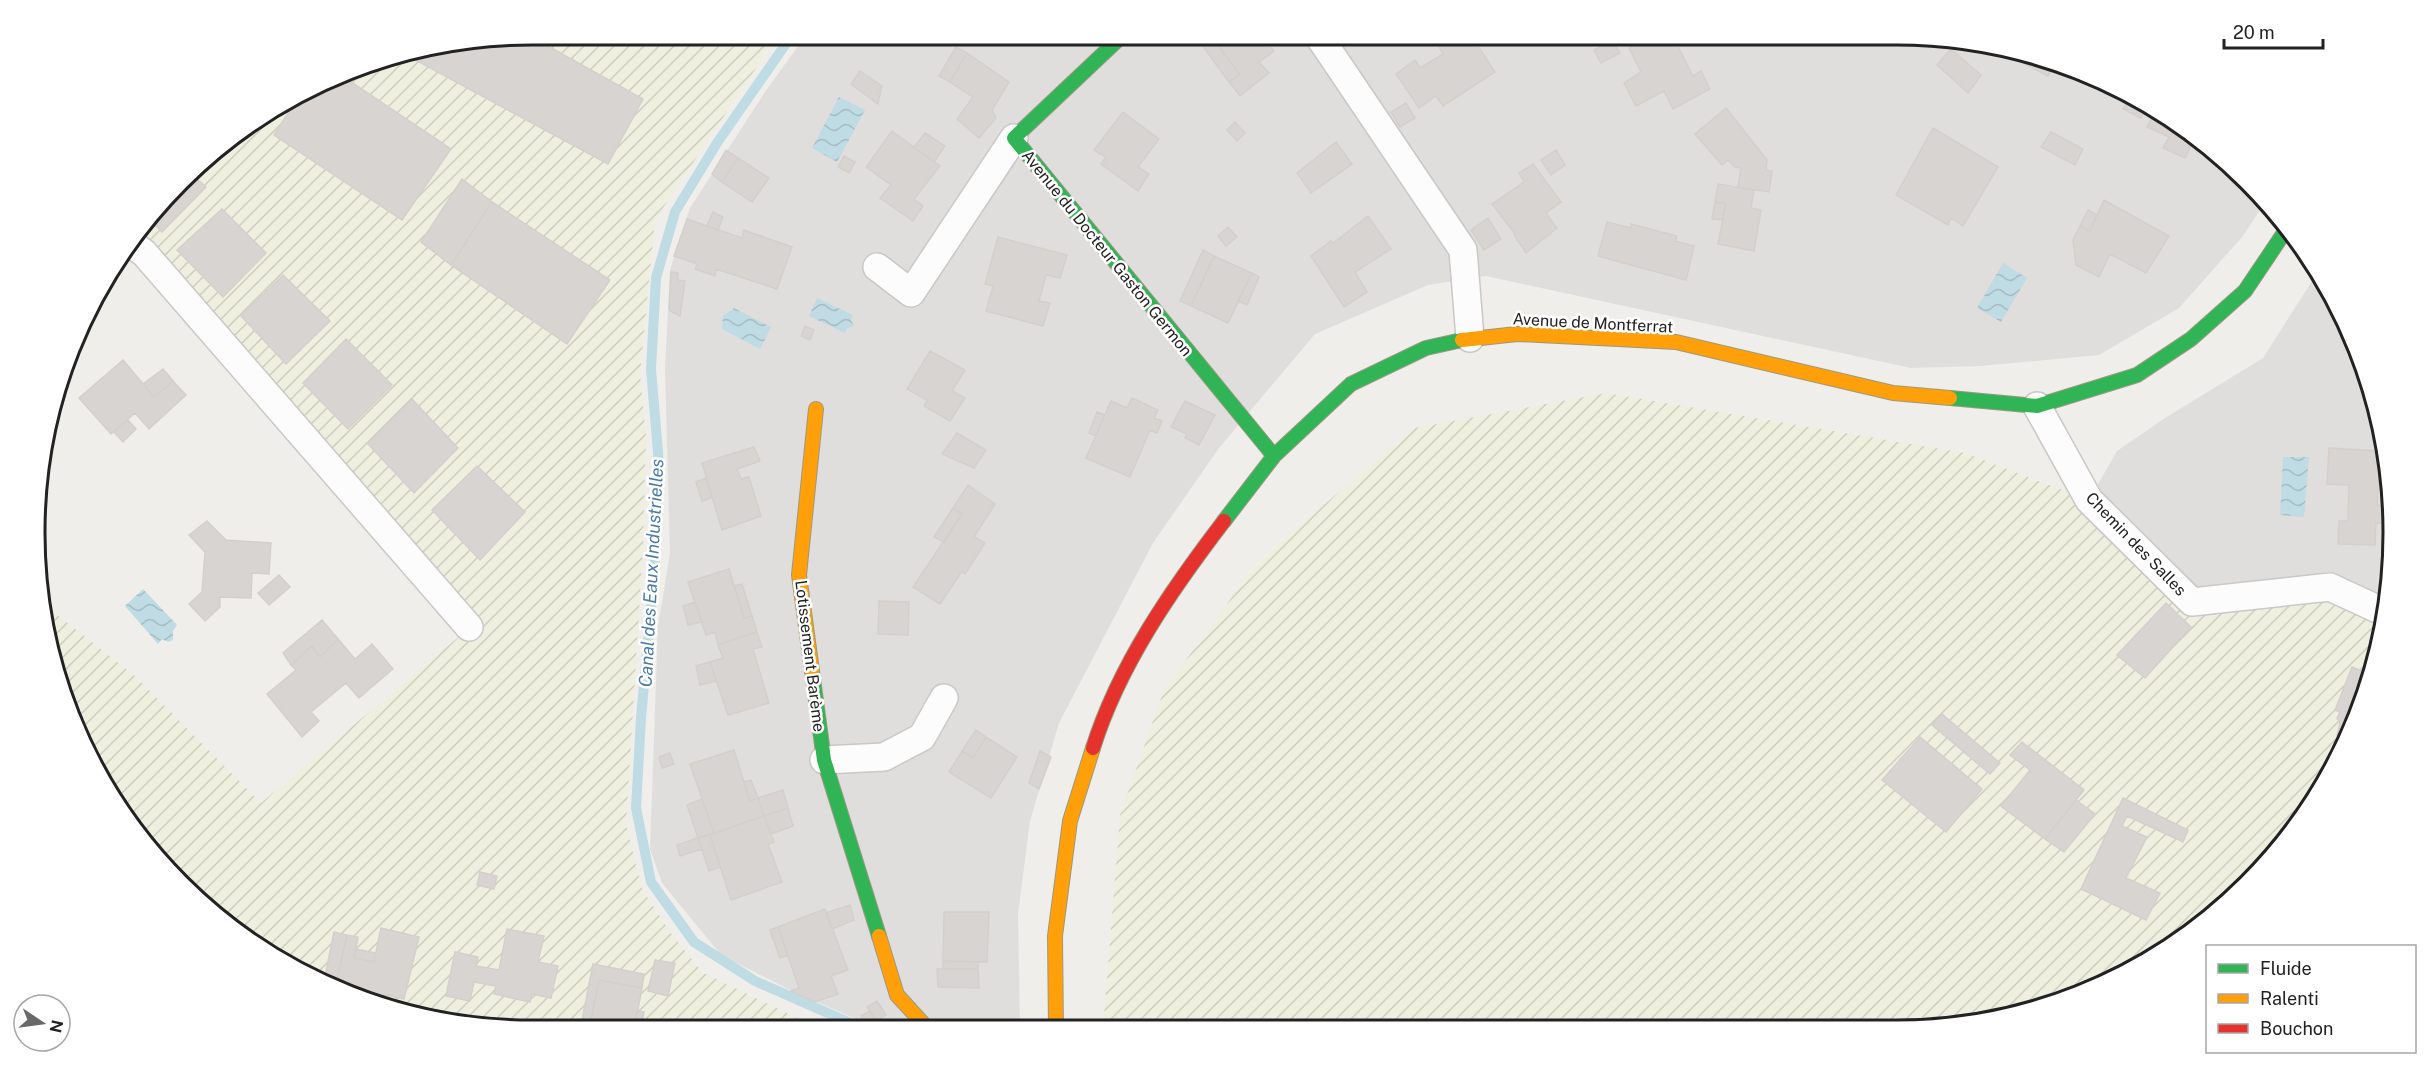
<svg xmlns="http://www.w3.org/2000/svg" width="2428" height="1065" viewBox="0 0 2428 1065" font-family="'Public Sans',sans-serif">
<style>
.residential{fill:#dfdedc}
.farmland{fill:url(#farmland-furrows)}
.water{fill:url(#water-waves)}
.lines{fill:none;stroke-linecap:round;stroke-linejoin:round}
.stream{stroke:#bfdbe3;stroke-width:10}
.building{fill:#d7d4d2;stroke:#d3d0cc;stroke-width:1.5}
.street-casing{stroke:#c9c8c7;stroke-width:30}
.fast-casing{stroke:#999a82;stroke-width:16}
.slow-casing{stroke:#999a82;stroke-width:16}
.jam-casing{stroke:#999a82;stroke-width:16}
.street{stroke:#fdfcfc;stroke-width:27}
.fast{stroke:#30b455;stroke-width:14}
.slow{stroke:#ff9f0a;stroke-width:14}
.jam{stroke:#e5322d;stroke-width:14}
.labels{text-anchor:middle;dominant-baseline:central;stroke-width:5;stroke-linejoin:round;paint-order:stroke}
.street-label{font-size:16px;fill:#222;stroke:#fff}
.water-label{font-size:18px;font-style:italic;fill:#4a7aab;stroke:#fff}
.rim{fill:none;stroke:#222;stroke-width:3}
</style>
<defs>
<pattern id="farmland-furrows" width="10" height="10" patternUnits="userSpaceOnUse" patternTransform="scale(1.5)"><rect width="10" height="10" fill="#efefdf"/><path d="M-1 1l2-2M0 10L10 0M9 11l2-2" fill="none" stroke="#cdcdbf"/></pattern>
<pattern id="water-waves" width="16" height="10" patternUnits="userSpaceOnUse" patternTransform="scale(1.5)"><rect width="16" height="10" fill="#bfdbe3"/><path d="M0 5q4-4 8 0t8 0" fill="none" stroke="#a4bcc2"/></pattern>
</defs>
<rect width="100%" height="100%" fill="#f0eeeb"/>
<!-- residential -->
<path class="residential" d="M806 35H1896L2056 61 2145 101 2224 158 2265 202 2243 236 2179 308 2099 355 1981 366 1911 368 1486 276 1428 285 1315 334 1219 448 1153 543 1059 723 1030 821 1018 914 1020 1029H879L792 991 721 955 662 883 650 849 658 626 670 553 665 368 670 270 690 208 765 92Z
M2317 273 2342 313 2377 404 2392 500 2389 598 2386 613 2192 602 2089 500 2117 451 2165 418 2263 358Z"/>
<!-- farmland -->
<path class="farmland" d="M533 35H778L655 220 640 374 646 437 643 546 626 824 642 889 670 932 702 972 822 1030H533L372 1004 284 964 204 907 101 781 44 629 41 602 135 676 261 803 480 619 139 237 204 158 284 101 372 61Z
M1606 393 1965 453 2089 500 2192 602 2330 587 2386 610 2367 693 2309 809 2199 927 2086 992 1961 1026 1103 1029 1120 815 1164 690 1260 559 1415 428Z"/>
<!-- water -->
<path class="water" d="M839 97 865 110 837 162 812 148Z
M2003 263 2027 278 2001 322 1977 308Z
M817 298 853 315 851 320 854 326 847 328 845 333 809 316Z
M734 308 771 327 760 349 722 329 723 316Z
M2283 457H2309L2304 517 2280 515Z
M143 589 177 625 173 631V640L168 642 162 639 158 644 125 606Z"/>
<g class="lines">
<!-- stream -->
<path class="stream" d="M792 35 717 143 675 212 656 278 651 369 659 464 654 575 641 718 636 808 651 882 694 942 755 981 864 1029"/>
</g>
<!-- building -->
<path class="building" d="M528 35 643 99 608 164 406 55Z
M1210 35H1262L1274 51 1259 62 1269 73 1240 96 1229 82 1240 74Z
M1454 35H1471L1495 72 1443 106 1436 96 1419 108 1396 74 1415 60 1420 68 1443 54 1438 45Z
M1655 35H1672L1693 76 1701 71 1710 89 1673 109 1664 91 1636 106 1624 83 1641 72 1629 48Z
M1211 37 1240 74 1229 82 1201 44Z
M1612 40 1620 53 1601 63 1594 50Z
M956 47 967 53 950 82 939 76Z
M1951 49 1981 75 1968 93 1937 65Z
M967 53 1009 82 992 110 996 118 979 138 957 119 973 97 950 82Z
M2019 55 2056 61 2061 63 2060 65 2055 63 2048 76 2017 60Z
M860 71 882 86 878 104 851 84Z
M341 75 451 149 402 220 274 135 300 94Z
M2131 95 2148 104 2141 118 2123 109Z
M1406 103 1415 118 1400 127 1391 112Z
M1726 108 1767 160 1766 170 1772 171 1769 192 1738 187 1741 168 1735 167 1728 160 1722 165 1695 134Z
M2156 110 2195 137 2185 158 2163 148 2169 137 2147 127Z
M1123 112 1159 139 1138 167 1149 174 1138 191 1101 164 1106 157 1094 150Z
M1235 122 1245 133 1237 141 1227 130Z
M1933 128 1998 167 1963 226 1951 218 1948 225 1896 195Z
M892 131 940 166 914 199 923 206 913 221 880 198 891 185 866 167Z
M2051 132 2083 149 2075 165 2041 147Z
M925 133 945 146 934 162 914 147Z
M1336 142 1352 164 1311 193 1297 173Z
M726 150 738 158 722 182 712 174Z
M1556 150 1565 165 1551 175 1541 160Z
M844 156 855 162 849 173 838 167Z
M738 158 769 178 752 202 722 182Z
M1533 164 1561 202 1546 213 1557 228 1526 253 1514 235 1515 234 1492 204 1524 182 1519 173Z
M191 174 206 187 162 232 152 222Z
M462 179 492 202 451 265 421 242Z
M1718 184 1754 190 1751 208 1761 210 1754 251 1718 244 1726 204 1715 202Z
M2104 200 2169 236 2146 273 2110 254 2099 277 2076 265 2073 240 2080 226 2090 231Z
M492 202 610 280 567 344 451 265Z
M1715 202 1726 204 1722 220 1712 219Z
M222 209 266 253 223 297 177 250Z
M2088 210 2097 215 2090 231 2080 226Z
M713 212 723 217 718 230 707 226Z
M1368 216 1391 249 1355 272 1367 292 1344 307 1311 256 1331 241 1333 243Z
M1488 218 1501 239 1484 250 1471 230Z
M687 219 742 238 744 230 792 247 777 289 716 269 715 276 695 269 697 264 674 256Z
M1607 222 1631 228V224L1677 236 1675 241 1694 246 1686 280 1598 256Z
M1228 227 1237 237 1226 246 1218 236Z
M998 237 1067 255 1060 278 1046 275 1039 301 1050 303 1043 326 986 311 993 286 985 284Z
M1203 250 1214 256 1191 306 1180 301Z
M1214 256 1252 273 1228 323 1191 306Z
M671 272 678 273V280L685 281 680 316 669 310Z
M1252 273 1259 277 1247 305 1238 301Z
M283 275 330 321 286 364 241 316Z
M805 326 814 330 810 340 801 336Z
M346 339 392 385 348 429 303 383Z
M930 351 965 370 952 391 965 398 950 421 924 406 927 400 907 389Z
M123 360 154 397 173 381 186 395 149 429 135 413 111 434 79 398Z
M163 369 173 381 154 397 143 384Z
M1132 398 1158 410 1154 418 1162 421 1157 433 1150 430 1130 477 1086 458 1111 401 1127 408Z
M412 399 458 448 414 493 368 444Z
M1185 401 1215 415 1199 445 1185 438 1187 434 1171 427Z
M1097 412 1105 415 1096 436 1089 433Z
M128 420 136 429 123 442 114 432Z
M957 433 986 450 974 468 942 454Z
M754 447 760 461 737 469 741 479 749 477 761 516 722 530 702 463Z
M2329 448 2380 451 2379 467 2387 468 2391 489 2378 488 2377 505 2392 506V524L2376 523 2375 545 2338 544 2339 521H2348L2349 485 2327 484Z
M477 466 525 512 480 560 432 510Z
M706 478 712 498 702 501 696 482Z
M968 485 995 504 974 537 985 543 965 574 962 571 940 604 913 587 962 514 953 508Z
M953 508 962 514 944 542 934 537Z
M207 521 226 540 271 543 269 574 252 573 251 598 220 597V607L205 621 189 604 202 592 205 552 189 535Z
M729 569 744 618 752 616 757 632 718 645 715 632 706 635 688 582Z
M279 575 290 587 269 605 258 593Z
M742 584 752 616 744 618 734 586Z
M879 601 909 602 908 635 878 634Z
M695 602 702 622 688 625 683 606Z
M2166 603 2191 627 2145 678 2117 655Z
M322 620 338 639 320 657 312 646 291 665 283 653Z
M757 632 762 647 753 649 769 703 728 715 710 662 723 658 718 645Z
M338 639 355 659 372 644 393 669 359 698 346 683 311 712 319 721 302 737 267 694 296 670 291 665 312 646 320 657Z
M710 662 716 681 700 685 696 666Z
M2352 667 2371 675 2367 693 2350 728H2347L2344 738 2337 735 2340 723 2337 718 2340 712 2335 710Z
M1942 714 2000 763 1990 774 1932 725Z
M976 730 986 737 973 758 962 751Z
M986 737 1017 757 991 798 949 772 962 751 973 758Z
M1920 737 1982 789 1946 832 1882 780Z
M2022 742 2084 790 2045 839 2001 806 2030 770 2010 755Z
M734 750 750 801 758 798 764 816 714 833 690 764Z
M1040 751 1051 757 1039 789 1029 783Z
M670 753 674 764 662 768 659 757Z
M751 780 758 798 750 801 744 782Z
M783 790 788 808 764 816 758 798Z
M2123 798 2188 830 2183 842 2127 816 2122 826 2147 837 2126 878 2160 893 2146 920 2081 889Z
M702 799 714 833 698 838 687 805Z
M2076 800 2095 814 2064 852 2045 839Z
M788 808 793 826 771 834 764 816Z
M764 816 774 842 768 844 782 882 731 900 710 835Z
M710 835 720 867 709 871 698 838Z
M698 838 702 849 680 856 677 845Z
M480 872 497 876 494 889 477 885Z
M850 905 854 920 832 929 826 913Z
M825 909 848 970 831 976 838 994 815 1002 791 991 799 988 778 927Z
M944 912H989L987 962 943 961Z
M778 927 788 955 780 958 770 930Z
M381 928 419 937 404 999 336 984 347 935 358 937 354 958 374 962Z
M507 929 544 936 538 962 558 966 551 998 532 994 530 1002 494 994 496 986 474 982 470 1001 446 996 455 952 478 957 476 966 499 970Z
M334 932 347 935 336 984 324 981Z
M356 949 376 953 374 962 354 958Z
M655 960 675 963 668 996 648 991Z
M943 961 978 962V969H943Z
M593 964 644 974 642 988 599 980 589 1030H580Z
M937 969H978L979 988 938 987Z
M599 980 642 988 634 1030H589Z
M877 1001 886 1015 876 1021 867 1007Z
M637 1011 644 1012 641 1028 634 1027Z
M870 1011 876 1021 867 1026 861 1016Z"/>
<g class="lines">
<defs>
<path id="street" d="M1318 35 1463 250 1470 338
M133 245 144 253 469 627
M877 267 911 293 1014 138
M2037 406 2089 500 2192 602 2330 587 2386 613
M824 760 884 757 922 737 944 698"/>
<path id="fast" d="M1123 35 1014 138 1274 456
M1950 398 2037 406 2137 375 2191 339 2245 291 2288 227
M1224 521 1274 456 1351 384 1426 348 1462 340
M812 671 824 760 879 936"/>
<path id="slow" d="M1462 340 1517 334 1676 342 1893 393 1950 398
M812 671 799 575 816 409
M879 936 897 995 928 1029
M1056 1029 1055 936 1070 821 1093 748"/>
<path id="jam" d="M1093 748C1119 665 1172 589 1224 521"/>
</defs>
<!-- street casing -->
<use href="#street" class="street-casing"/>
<!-- fast casing -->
<use href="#fast" class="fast-casing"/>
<!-- slow casing -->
<use href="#slow" class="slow-casing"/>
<!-- jam casing -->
<use href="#jam" class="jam-casing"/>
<!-- street -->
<use href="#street" class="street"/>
<!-- fast -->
<use href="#fast" class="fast"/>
<!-- slow -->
<use href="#slow" class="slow"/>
<!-- jam -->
<use href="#jam" class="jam"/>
</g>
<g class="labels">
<!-- street labels -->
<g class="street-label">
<text transform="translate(1107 253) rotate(51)">Avenue du Docteur Gaston Germon</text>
<text transform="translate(1593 323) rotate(3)">Avenue de Montferrat</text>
<text transform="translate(2136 544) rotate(46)">Chemin des Salles</text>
<text transform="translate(810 656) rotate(83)">Lotissement Barème</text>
</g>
<!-- water labels -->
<g class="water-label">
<text transform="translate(651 573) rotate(-87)">Canal des Eaux Industrielles</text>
</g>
</g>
<!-- crop -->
<path d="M0 0H2428V1065H0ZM532 45H1896A487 487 0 0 1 2383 532V533A487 487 0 0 1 1896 1020H532A487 487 0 0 1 45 533V532A487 487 0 0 1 532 45Z" fill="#fff" fill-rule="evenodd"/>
<path class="rim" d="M532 45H1896A487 487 0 0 1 2383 532V533A487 487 0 0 1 1896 1020H532A487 487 0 0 1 45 533V532A487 487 0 0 1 532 45Z"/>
<!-- legend -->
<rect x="2206" y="945" width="210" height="108" fill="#ffffff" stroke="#a7a7a7" stroke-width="1.5"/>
<rect x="2218" y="964" width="30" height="9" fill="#30b455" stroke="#a7a7a7" stroke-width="1.5"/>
<text x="2260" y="975" font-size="18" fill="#222222">Fluide</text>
<rect x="2218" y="994" width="30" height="9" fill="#ff9f0a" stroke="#a7a7a7" stroke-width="1.5"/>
<text x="2260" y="1005" font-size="18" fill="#222222">Ralenti</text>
<rect x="2218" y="1024" width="30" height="9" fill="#e5322d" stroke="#a7a7a7" stroke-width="1.5"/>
<text x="2260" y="1035" font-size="18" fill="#222222">Bouchon</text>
<!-- north arrow -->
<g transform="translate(42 1023) rotate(103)"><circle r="28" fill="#ffffff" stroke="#a7a7a7" stroke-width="1.5"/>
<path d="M0-4.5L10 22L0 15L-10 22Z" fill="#6a6968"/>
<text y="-9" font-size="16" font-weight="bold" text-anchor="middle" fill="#222222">N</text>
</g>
<!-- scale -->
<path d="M2224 39v9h99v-9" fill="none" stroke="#222222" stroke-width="3"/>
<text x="2233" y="39" font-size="18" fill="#222222" stroke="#ffffff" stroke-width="4.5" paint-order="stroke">20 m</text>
</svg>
